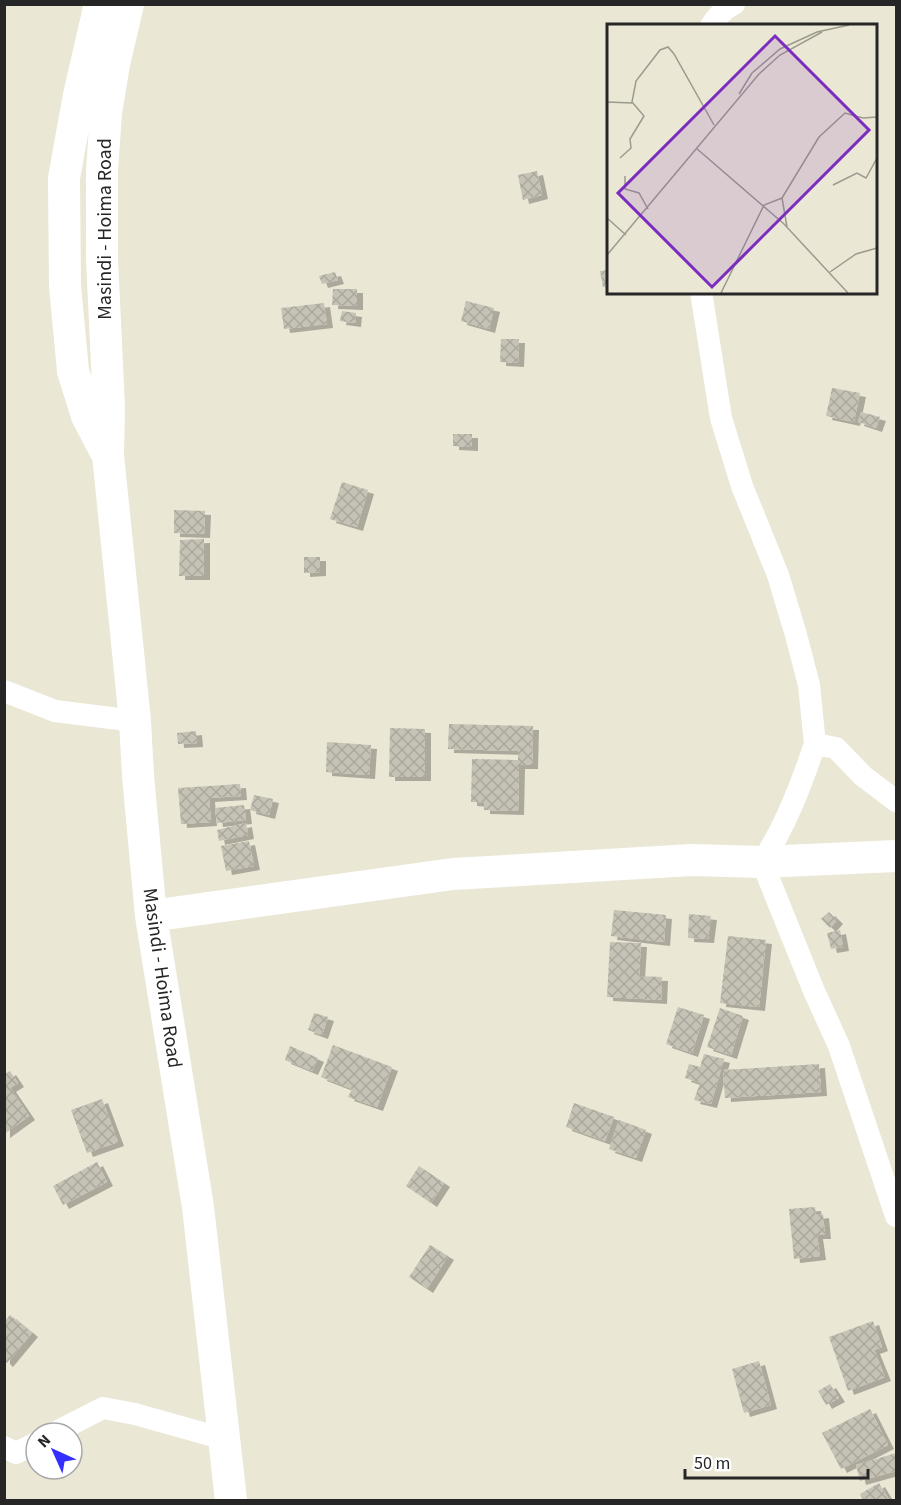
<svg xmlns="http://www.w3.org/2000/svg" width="901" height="1505" viewBox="0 0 901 1505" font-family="'Source Sans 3',sans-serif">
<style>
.building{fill:url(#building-cross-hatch);filter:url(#shadow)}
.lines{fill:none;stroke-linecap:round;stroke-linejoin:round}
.street{stroke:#fff;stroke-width:22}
.secondary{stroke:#fff;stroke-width:32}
.labels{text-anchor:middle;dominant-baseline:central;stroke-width:6;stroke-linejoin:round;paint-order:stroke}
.street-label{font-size:20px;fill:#262626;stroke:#fff}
.inset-road{fill:none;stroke:#9c9a8f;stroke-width:1.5}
.view{fill:#7b2cbf;fill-opacity:0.15;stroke:#7b2cbf;stroke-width:3}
.inset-edge{fill:none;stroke:#262626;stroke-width:3}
</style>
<defs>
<pattern id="building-cross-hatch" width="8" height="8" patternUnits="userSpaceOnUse" patternTransform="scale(1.5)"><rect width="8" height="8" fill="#c6c3b6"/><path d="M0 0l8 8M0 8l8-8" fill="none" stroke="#aaa79c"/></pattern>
<filter id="shadow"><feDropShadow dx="6" dy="4" stdDeviation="0" flood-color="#0004"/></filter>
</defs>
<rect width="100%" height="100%" fill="#ebe7d5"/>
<!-- building -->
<path class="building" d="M537 171 542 195 523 200 518 175Z
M608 270V287H603L600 271Z
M335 272 338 280 322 284 319 276Z
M333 289H357V306L332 305Z
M466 301 494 308 489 329 461 321Z
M324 303 327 324 284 329 281 308Z
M342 311 356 313 355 323 340 321Z
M501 339H519L518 363 500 362Z
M832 388 860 393 854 422 826 416Z
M861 412 880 417 876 428 858 422Z
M453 434H472V447L453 446Z
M342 482 368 490 357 527 330 519Z
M174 510 205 511 204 534 174 533Z
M204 539V576H179L180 540Z
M304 557H320V572L304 573Z
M449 724 533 726 532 765H519L518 811 484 810V803L471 802 472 759 518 760V751L448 749Z
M390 728 425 729V777H389Z
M196 731 197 743 178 744 177 733Z
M327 742 371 745 369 775 326 772Z
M240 784 241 796 209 798 211 822 181 824 178 788Z
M254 795 273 799 269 815 250 810Z
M244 805 246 820 217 823 215 808Z
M246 823 248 835 219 841 217 830Z
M249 841 254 866 226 871 221 846Z
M614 910 666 915 664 942 611 936Z
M829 912 837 920 830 928 821 919Z
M689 914 711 916 708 939 688 938Z
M840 930 843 947 831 949 827 933Z
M728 936 766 940 759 1007 720 1003Z
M610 942 641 943 639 976 662 977 661 1000 607 997Z
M678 1007 704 1015 692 1053 666 1044Z
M720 1008 743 1016 731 1055 707 1047Z
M314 1013 328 1017 322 1035 308 1030Z
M333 1045 392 1067 377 1107 348 1097 352 1089 321 1077Z
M290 1046 318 1058 312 1071 285 1060Z
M704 1054 724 1059 711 1104 694 1100 700 1083 685 1078 689 1064 700 1067Z
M819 1064 821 1092 725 1098 723 1070Z
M10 1071 18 1083 10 1088 29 1116 4 1134V1075Z
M102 1099 118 1142 87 1153 71 1110Z
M574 1103 614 1117 605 1141 566 1127Z
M619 1120 646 1130 636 1158 609 1149Z
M97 1162 107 1182 63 1205 53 1186Z
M419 1166 444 1183 431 1203 406 1186Z
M815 1207 816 1215 823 1214 825 1235H817L820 1256 794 1259 789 1209Z
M430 1245 448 1256 427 1289 409 1277Z
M10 1315 32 1333 7 1363 4 1360V1322Z
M873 1321 882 1347 874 1350 885 1377 848 1391 829 1337Z
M759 1361 771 1405 744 1413 732 1369Z
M830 1384 839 1398 826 1405 818 1391Z
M870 1409 888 1445 841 1469 822 1433Z
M896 1453V1471L860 1481 856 1465Z
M879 1483 889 1500H863L860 1494Z"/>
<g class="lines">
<!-- street -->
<path class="street" d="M711 26C717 16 724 9 734 4
M701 292 721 418 742 486 778 575 796 635 809 685 815 744 836 748 863 776 896 801
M4 691 55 711 135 721
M815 744C801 785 786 825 762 862L814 991 839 1046 896 1216
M54 1433 103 1408 135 1414 224 1439
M4 1447 16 1453 36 1443"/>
<!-- secondary -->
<path class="secondary" d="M100 4 79 95 64 178 65 286 73 371 87 416 107 454
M128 4 114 64 106 113 102 170V259L109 407 108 455 135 721 138 776 151 916 198 1207 231 1500
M151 916 453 874 692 860 762 862 896 856"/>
</g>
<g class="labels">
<!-- street labels -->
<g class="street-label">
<text transform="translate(105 229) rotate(-90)">Masindi - Hoima Road</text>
<text transform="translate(162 978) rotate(82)">Masindi - Hoima Road</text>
</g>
</g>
<!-- overview -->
<g transform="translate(607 24)">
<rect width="270" height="270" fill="#ebe7d5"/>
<path class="inset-road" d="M132 70 145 49 173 25 210 8 242 1M0 78 25 79M89 124 177 200 241 269M13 134 24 124 23 115 37 92 25 78 29 57 53 26 61 23 67 30 107 101M18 152V165L32 169 41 185M226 161 250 149 259 154 270 134M0 194 19 211M180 203 175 174 212 113 238 89 256 94 270 93M0 231 152 50 173 31 215 8M223 248 249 230 270 224M114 269 157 181 175 174"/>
<path class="view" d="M168 12 262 106 105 263 11 169Z"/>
<rect width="270" height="270" class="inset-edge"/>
</g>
<!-- border -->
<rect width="901" height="1505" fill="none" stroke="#262626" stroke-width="12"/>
<!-- north arrow -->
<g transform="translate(54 1451) rotate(315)"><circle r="28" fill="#ffffff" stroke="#a8a8a8" stroke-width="1.5"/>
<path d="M0-4.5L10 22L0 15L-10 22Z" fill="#342fff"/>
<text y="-9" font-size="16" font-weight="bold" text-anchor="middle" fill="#262626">N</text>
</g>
<!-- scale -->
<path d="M685 1469v9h183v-9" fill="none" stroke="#262626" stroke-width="3"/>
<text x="694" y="1469" font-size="18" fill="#262626" stroke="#ffffff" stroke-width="4.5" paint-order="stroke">50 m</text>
</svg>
